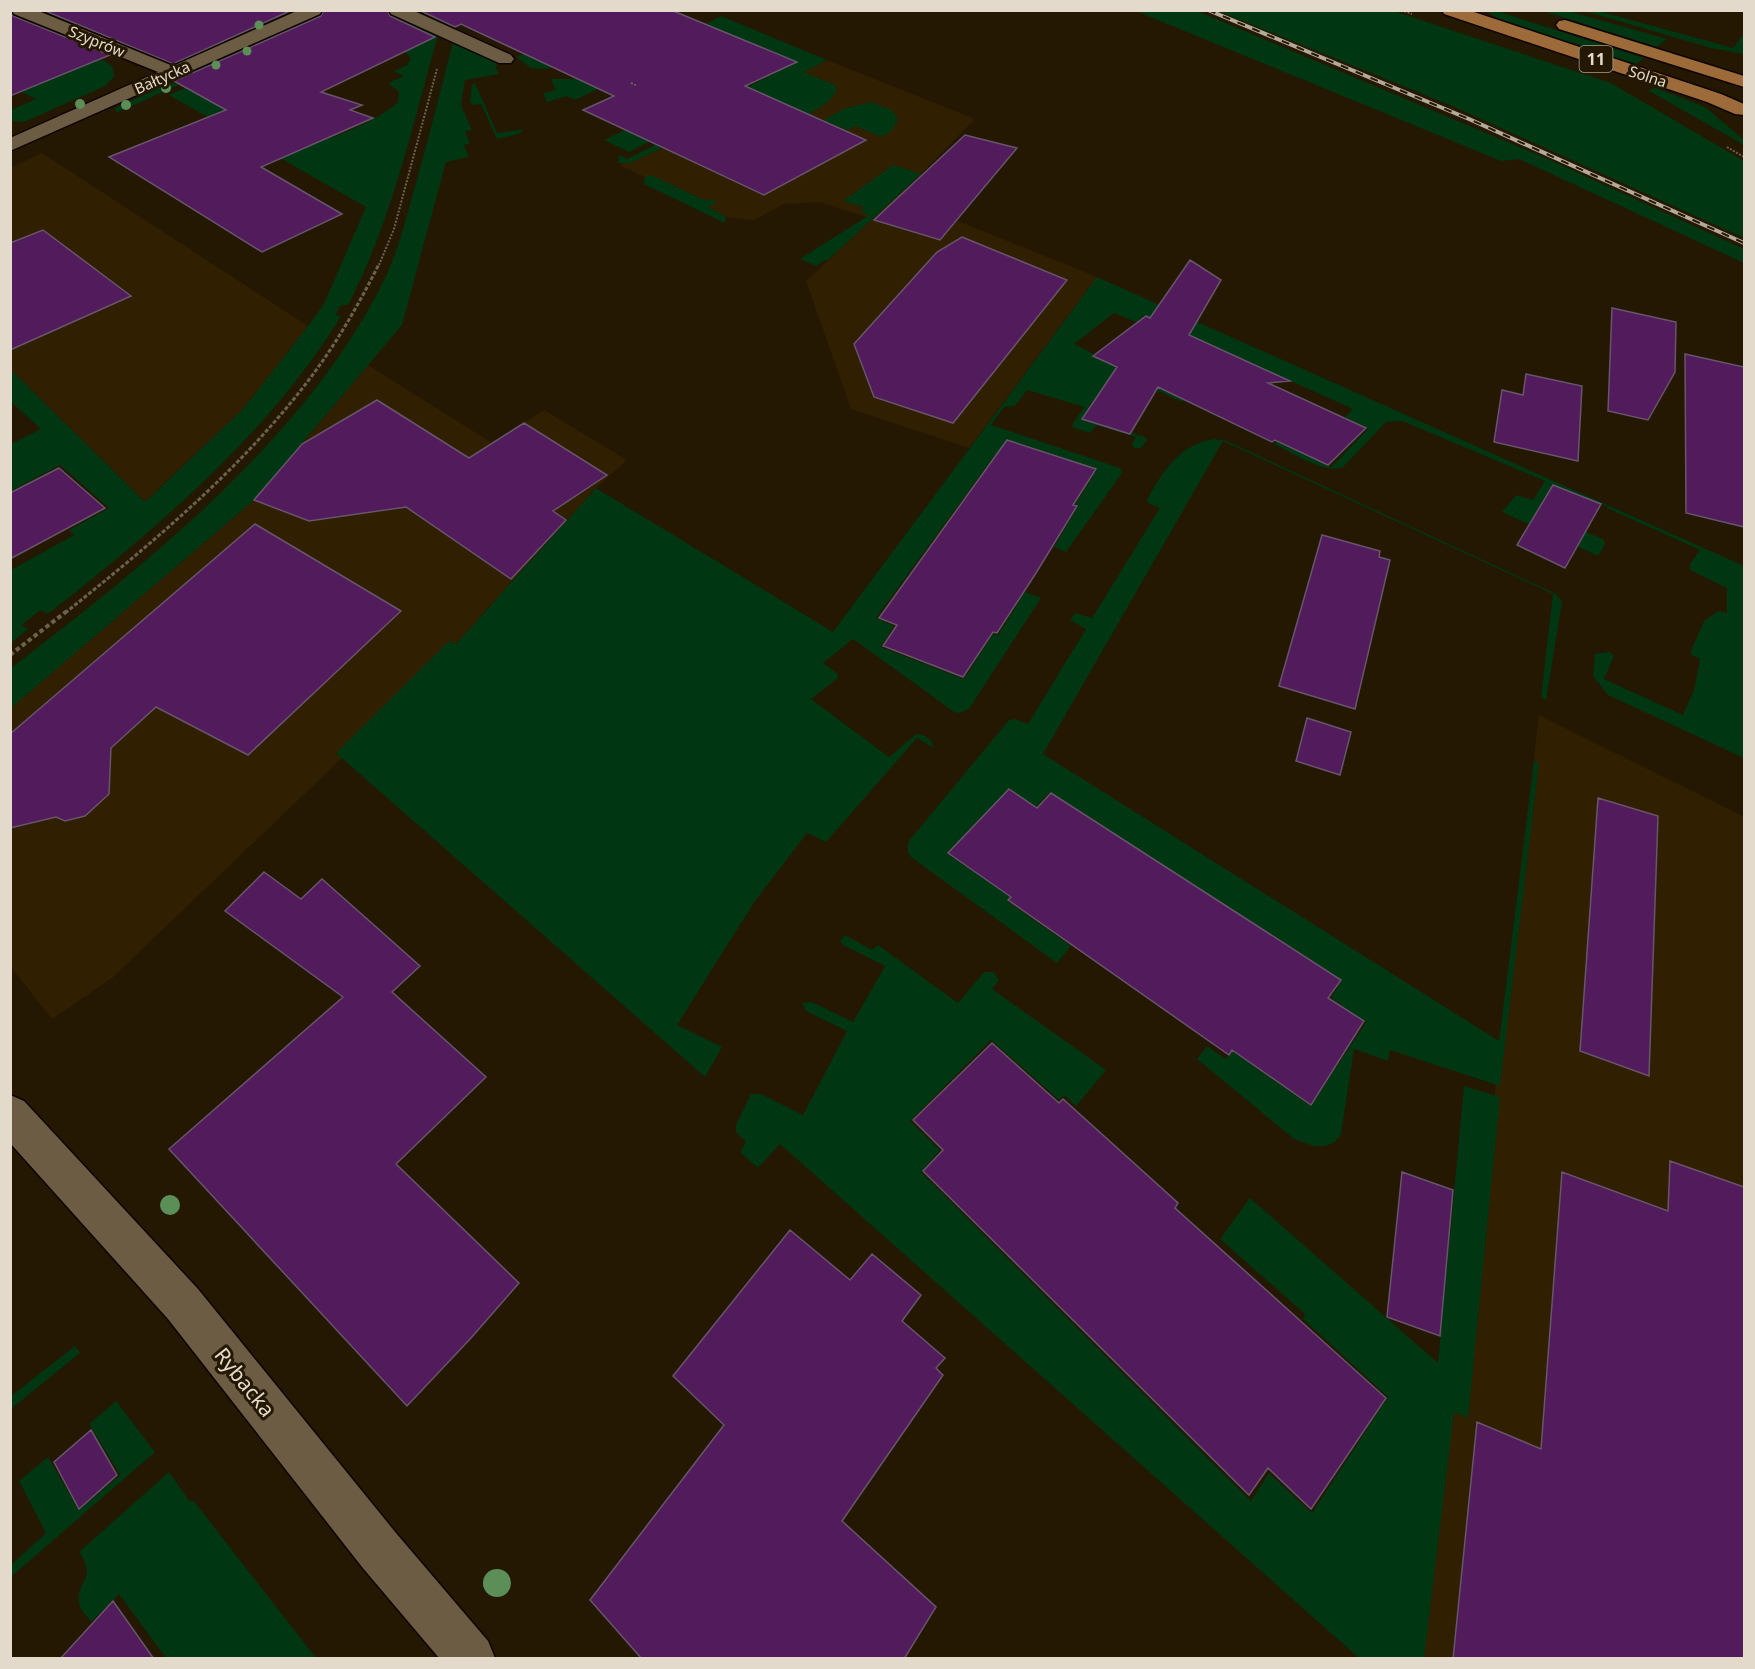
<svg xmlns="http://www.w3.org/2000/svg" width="1755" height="1669" viewBox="0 0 1755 1669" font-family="'Noto Sans',sans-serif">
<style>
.built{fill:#301f00}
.green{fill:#003612}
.building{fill:#511b5c;stroke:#67556b;stroke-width:1.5}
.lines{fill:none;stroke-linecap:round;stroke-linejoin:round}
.minor-casing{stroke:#0e0400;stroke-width:3}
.major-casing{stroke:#0e0400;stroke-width:3}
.path-far2{stroke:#6c614e;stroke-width:2;stroke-dasharray:2 1.5;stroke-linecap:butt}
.path-far1{stroke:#6c614e;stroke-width:3;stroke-dasharray:4 2;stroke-linecap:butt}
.path{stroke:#6c614e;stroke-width:4;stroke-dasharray:4.5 3;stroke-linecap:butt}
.minor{fill:#6c5c43;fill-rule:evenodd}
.major{fill:#9d6a39;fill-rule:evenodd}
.rail-casing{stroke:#b4aa9a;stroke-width:4}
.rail{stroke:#251802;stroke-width:2;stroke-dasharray:8;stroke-linecap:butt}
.tree{fill:#5c8f58}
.labels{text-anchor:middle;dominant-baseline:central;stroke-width:6;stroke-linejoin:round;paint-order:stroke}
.far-street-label{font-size:15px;fill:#e3dacc;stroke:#251802}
.shield{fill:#251802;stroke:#aaa08f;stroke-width:1.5}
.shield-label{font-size:16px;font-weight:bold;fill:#e3dacc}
.near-street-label{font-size:21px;fill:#e3dacc;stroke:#251802}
</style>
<rect width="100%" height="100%" fill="#251802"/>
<!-- built -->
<path class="built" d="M827 60 975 119 898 197 1097 277 969 448 851 409 806 281 872 219 820 202 784 204 754 220 726 217 620 165Z
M42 153 308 326 243 409 145 502 11 370 10 168Z
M368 365 492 443 544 410 627 460 596 488 456 644 342 758 112 978 52 1019 11 967 10 708 254 500Z
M1539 715 1744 817V1658H1361L1425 1457 1494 1097Z"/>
<!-- green -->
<path class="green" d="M383 11 438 35C412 127 392 221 348 305H341L335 315 341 316C271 432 154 531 48 614L41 610 21 625 28 629 11 643V570L74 535 69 530 109 508 60 465 11 491V444L41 429 11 402V370L145 502 243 409 308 326 324 304 366 207 169 95 193 84 197 94 300 150C330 137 375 124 398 102L399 92 388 83 404 76 394 71 407 65 411 58 404 51Z
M1136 11H1197L1548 159 1744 249V263L1519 159 1501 161Z
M1218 11H1394L1611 83 1744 161V238L1452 106Z
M1486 11H1497L1644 58 1636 64 1499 19Z
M1543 11H1568L1667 39 1657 47Z
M1584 11H1599L1733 48 1742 36H1744V54L1711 48Z
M721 16 827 60 804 72 835 85 837 90C830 103 819 108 807 115L666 146 630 163H618L619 155 627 159 724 110 715 103 797 62 740 38 713 51 540 69 531 68 516 57 576 35 642 57Z
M10 23 103 60 113 67 114 77 105 86 24 122 11 121V110L36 99 21 92 80 67 11 37Z
M453 42 486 55 498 65 495 66 499 74 465 80 461 105 472 130 465 131 470 144 464 145 469 157 446 162 402 325 254 500 11 708V668C147 564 309 435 385 278 399 248 407 215 416 183 429 136 441 89 453 42Z
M586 73 628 75 575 100 567 96 547 102 543 93 556 90 551 79H573Z
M500 77 475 83 497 133 525 129 518 134 497 139 481 104 472 105 470 101 472 84Z
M169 83 181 84 116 113 115 108Z
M1654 87 1705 107 1744 140V145L1649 91Z
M872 102 893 111 898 120 891 131 881 137 856 126 847 130 823 120 846 108Z
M697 118 629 152 604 140 625 130 644 139Z
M893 165 921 174 827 261 824 260 817 266 800 259 869 215 861 212 864 207 843 201Z
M651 175 706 201 711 199 717 202 708 207 726 217 725 223 644 184 645 177Z
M1097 277 1744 566V758L1608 695 1593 676 1595 654 1610 652 1614 656 1604 679 1683 715 1694 690 1700 659 1692 655 1691 651 1704 621 1718 611 1727 613V588L1690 570V564L1700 550 1607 508V506L1552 485 1536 512 1603 539 1605 544 1598 556 1502 512 1516 495 1533 500 1545 481 1402 421 1386 422 1343 467C1325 475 1291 452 1274 444L1277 441 1331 467 1368 429 1345 417 1353 409 1145 315 1136 322 1114 313 1074 344 1184 400 1182 402 1137 381 1085 418 1145 437 1147 440 1141 448H1134L1132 444 1136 437 1097 425 1090 433 1074 428 1072 425 1084 407 1027 390 1015 406 1004 407 991 425 1120 468 1122 473 1066 552 1054 547 1078 506 1075 505 1097 469 1024 445 1011 460 995 455 876 618 894 626 881 647 964 679 993 634 998 635 1025 592 1041 598 969 709 958 713 954 712 853 639 823 663 837 673 838 678 811 699 889 757 916 734C924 733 933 740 934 748L917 738 826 842 807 833 755 901 677 1025 722 1047 705 1077 336 753 449 641 456 644 596 488 833 632Z
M1214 439 1227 441 1556 594 1562 602 1546 700 1541 697 1553 594 1223 441 1043 754 1499 1041 1534 761 1539 763 1500 1086 1390 1050 1388 1061 1354 1049 1341 1134 1335 1142 1325 1146H1314L1294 1139 1197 1059 1207 1046 1226 1059 1232 1051 1311 1106 1366 1022 1331 998 1342 980 1050 792 1036 807 1009 789 947 853 1010 897 1007 901 1071 946 1057 963 911 857 908 852V842L1009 720 1015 719 1028 724 1086 629 1070 620 1075 613 1092 618 1160 508 1148 503 1147 500C1162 472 1180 444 1214 439Z
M845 935 872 950 878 945 958 1003 984 972H994L999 980 992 989 1106 1070 1076 1106 1064 1095 1059 1100 991 1040 910 1121 940 1150 921 1172 1251 1501 1269 1473 1312 1513 1388 1397 1303 1319 1305 1314 1220 1239 1250 1198 1438 1363 1464 1086 1500 1097 1468 1418 1454 1412 1424 1658H1359L780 1144 758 1168 740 1152 746 1142 736 1132V1125L751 1094H761L803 1115 847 1031 806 1011 802 1003 812 1002 853 1022 885 966 843 945 840 941Z
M75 1346 80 1353 11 1409V1396Z
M116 1401 155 1452 11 1577V1565L46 1533 19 1481 48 1457 79 1510 120 1475 89 1424Z
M169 1472 190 1502 193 1500 316 1658H166L119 1594 91 1622C87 1616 79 1609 79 1602 76 1581 98 1579 79 1552Z"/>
<!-- building -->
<path class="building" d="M43 10H292L173 64Z
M324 10H387L390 16 435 37 321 92 362 105 350 110 373 118 261 167 342 214 262 252 109 157 226 110 174 81 321 16Z
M419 10H671L797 62 745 86 866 140 764 195 583 110 614 96 461 24 455 27Z
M10 12 13 16 110 55 10 96Z
M965 135 1017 148 940 240 874 220Z
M43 230 131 296 10 350V243Z
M962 237 1067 280 953 423 874 397 854 344 937 252Z
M1190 260 1221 280 1189 335 1290 381 1268 383 1366 428 1328 465 1275 440 1272 442 1158 387 1130 434 1082 419 1117 367 1093 356 1146 316 1150 318Z
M1612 308 1676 322 1675 372 1648 420 1608 411Z
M1685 354 1744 367V527L1686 513Z
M1526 374 1582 386 1578 461 1494 442 1502 390 1523 395Z
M377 400 469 458 524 423 607 475 553 511 566 520 511 579 406 507 309 521 254 500 302 444Z
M1007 440 1096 469 1073 505 1077 506 1036 573 997 633 993 632 963 677 883 646 897 625 879 618Z
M59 468 105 508 10 559V493Z
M1553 485 1601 504 1565 568 1517 545Z
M255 524 401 611 248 755 156 707 111 748 109 794 85 816 65 821 56 817 10 828V734Z
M1322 535 1380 551 1379 557 1390 560 1355 709 1279 686Z
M1307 718 1351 732 1340 775 1296 761Z
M1009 789 1037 808 1051 793 1341 980 1328 998 1364 1021 1311 1105 1232 1050 1229 1055 1008 900 1011 897 948 853Z
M1598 798 1658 816 1649 1076 1580 1051Z
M264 872 301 899 322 879 420 966 392 992 486 1077 396 1164 519 1283 471 1338 407 1406 169 1149 343 997 225 911Z
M992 1043 1059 1103 1063 1099 1178 1203 1175 1208 1386 1398 1311 1509 1268 1468 1249 1495 923 1171 943 1150 913 1120Z
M1670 1161 1744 1187V1659H1453L1477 1422 1541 1449 1562 1172 1668 1211Z
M1402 1172 1453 1190 1440 1336 1387 1317Z
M790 1230 850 1280 872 1254 921 1295 902 1321 945 1358 936 1368 943 1375 842 1521 936 1607 904 1659H642L590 1600 724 1425 673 1376Z
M91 1430 117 1475 79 1509 54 1462Z
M113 1601 154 1659H60Z"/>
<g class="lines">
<defs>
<path id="minor" d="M12 10H36L173 66 299 10H322L320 14 10 151V138L158 72 14 14Z
M389 10H412L511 55 514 59 511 63H499L391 14Z
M10 1095 24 1101 198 1289 396 1533 488 1641 495 1658H439L362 1567 168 1319 10 1143Z"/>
<path id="major" d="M1442 10H1468L1721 94 1744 104V115L1735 114 1707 102 1444 14Z
M1565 20 1744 76V87L1559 29 1556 25 1559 21Z"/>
</defs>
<!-- minor casing -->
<use href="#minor" class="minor-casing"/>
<!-- major casing -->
<use href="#major" class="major-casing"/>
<!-- path-far2 -->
<path class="path-far2" d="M1401 10 1412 14
M631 83 637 86
M1727 147 1744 157
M379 265 394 229 437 69"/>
<!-- path-far1 -->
<path class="path-far1" d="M65 613C155 541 245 466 314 373 339 339 360 302 379 264"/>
<!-- path -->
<path class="path" d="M10 655 67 611"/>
<!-- minor -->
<use href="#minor" class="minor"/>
<!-- major -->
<use href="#major" class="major"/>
<defs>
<path id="rail" d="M1208 10 1469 119 1744 243"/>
</defs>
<!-- rail casing -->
<use href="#rail" class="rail-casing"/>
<!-- rail -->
<use href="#rail" class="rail"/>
</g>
<!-- trees -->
<g class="tree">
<circle cx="259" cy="25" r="4.5"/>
<circle cx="247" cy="51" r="4.5"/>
<circle cx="216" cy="65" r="4.5"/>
<circle cx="166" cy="88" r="5"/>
<circle cx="80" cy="104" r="5"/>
<circle cx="126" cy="105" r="5"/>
<circle cx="170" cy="1205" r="10"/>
<circle cx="497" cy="1583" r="14"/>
</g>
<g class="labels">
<!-- far-street labels -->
<g class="far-street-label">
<text transform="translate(97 41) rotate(22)">Szyprów</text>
<text transform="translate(1648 76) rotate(18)">Solna</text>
<text transform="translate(162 77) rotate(-24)">Bałtycka</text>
</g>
<!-- shield labels -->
<rect class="shield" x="1579.5" y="46" width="33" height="26" rx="4.5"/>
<g class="shield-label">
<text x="1596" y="59">11</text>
</g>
<!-- near-street labels -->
<g class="near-street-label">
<text transform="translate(245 1382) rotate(51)">Rybacka</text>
</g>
</g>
<!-- border -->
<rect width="1755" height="1669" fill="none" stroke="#e3dacc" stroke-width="24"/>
</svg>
